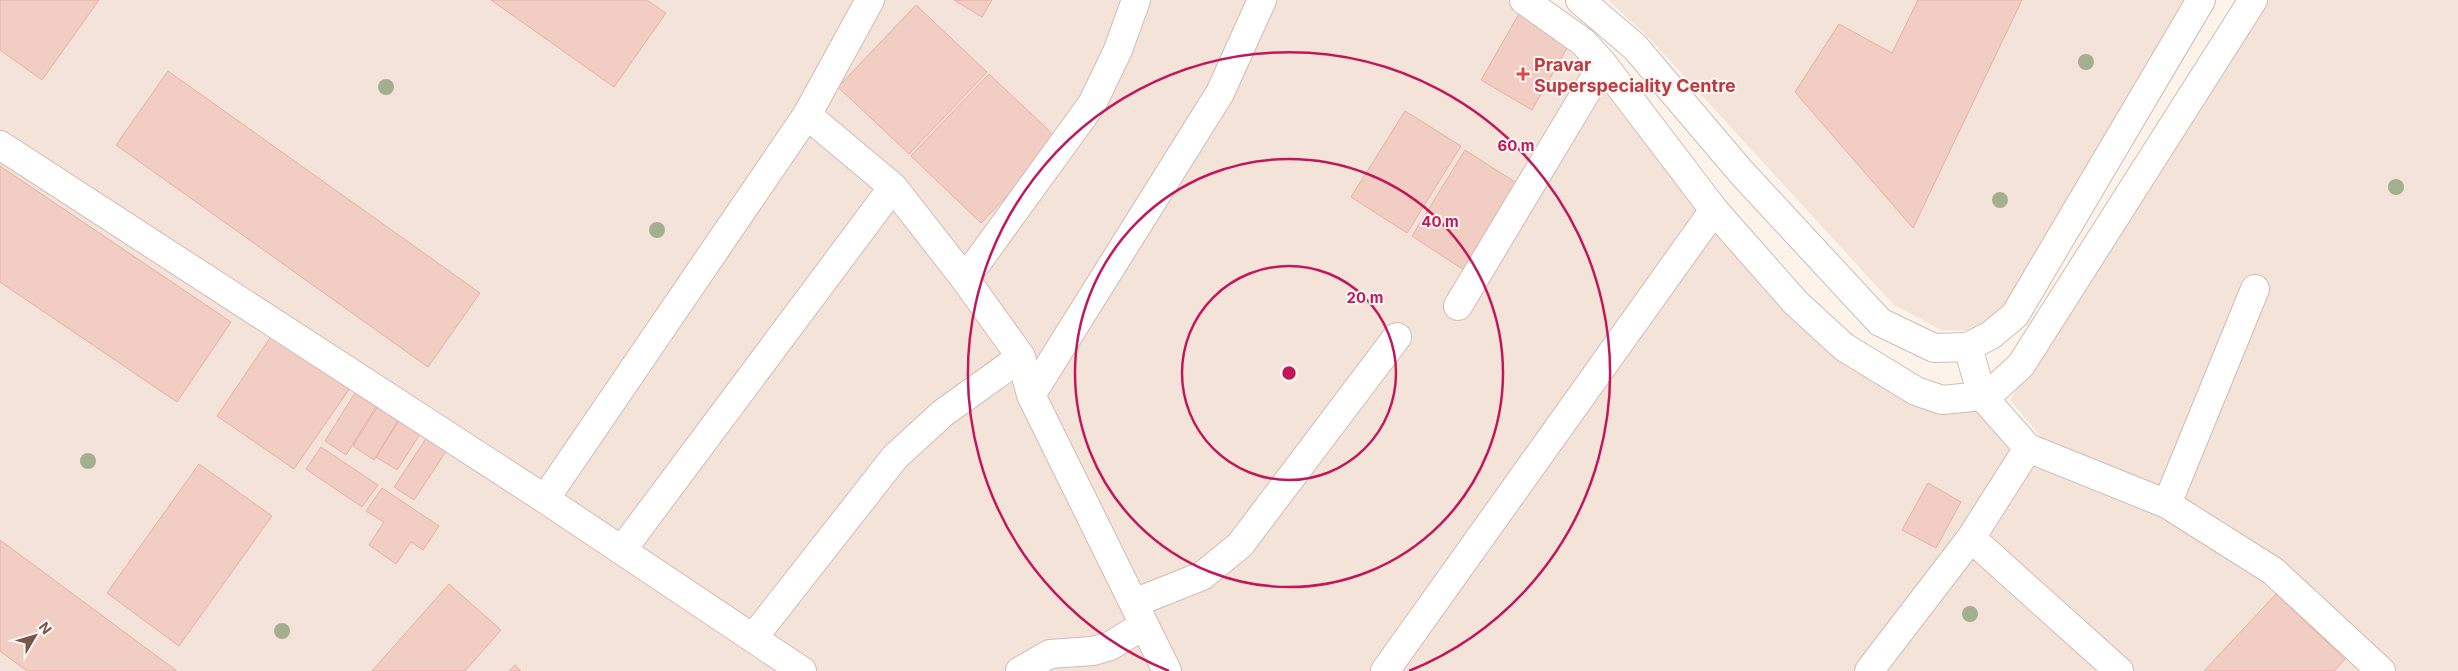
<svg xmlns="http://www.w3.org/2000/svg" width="2458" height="671" viewBox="0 0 2458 671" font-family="Inter,sans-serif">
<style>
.residential{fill:#f4e3d9}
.building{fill:#f2cdc3;stroke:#e4b1a3}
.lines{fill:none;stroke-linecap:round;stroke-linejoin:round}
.minor-casing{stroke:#d2bbb2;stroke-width:30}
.minor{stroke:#fff;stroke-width:28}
.tree{fill:#a3af8e}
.ring{fill:none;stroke:#c2185b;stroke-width:2.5}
.health-dot{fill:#e0444e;stroke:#fff7f1;stroke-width:2}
.labels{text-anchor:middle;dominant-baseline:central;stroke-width:4;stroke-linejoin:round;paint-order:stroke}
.health-label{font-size:18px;font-weight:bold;fill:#be3a42;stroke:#fff7f1;text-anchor:start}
.centre{fill:#c2185b;stroke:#fff7f1;stroke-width:2.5}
.ring-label{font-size:15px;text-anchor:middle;font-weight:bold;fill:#c2185b;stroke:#fff7f1;stroke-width:4;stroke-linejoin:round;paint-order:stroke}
</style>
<rect width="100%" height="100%" fill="#fcf3eb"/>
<!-- residential -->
<path class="residential" d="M0 0H1506L1522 7 1579 47 1714 218 1913 400 1953 413 1980 407 2017 448 1857 671H0Z
M1608 0H2191L2009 305 1979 331 1941 330 1894 305 1650 39Z
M2266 0H2458V671H1880L2047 444 2010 400 2067 315Z"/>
<!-- building -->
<path class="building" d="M0 0H99L42 80 0 50Z
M491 0H647L666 13 614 87Z
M954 0H992L982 17Z
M1918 0H2022L1913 228 1795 92 1839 24 1892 53Z
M916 5 987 72 909 154 838 87Z
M1519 14 1570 43 1532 110 1481 80Z
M168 71 480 293 428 367 116 145Z
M989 74 1060 141 981 223 911 156Z
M1405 111 1461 146 1407 233 1351 197Z
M1465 150 1521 186 1467 272 1412 236Z
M0 166 231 322 177 402 0 282Z
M272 335 350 388 294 469 217 416Z
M355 393 376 407 346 455 325 441Z
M383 398 404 411 374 460 353 446Z
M401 417 422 431 397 470 376 457Z
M429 434 449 447 414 500 394 487Z
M321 447 378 485 362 507 306 469Z
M199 464 272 516 179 646 107 593Z
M1928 483 1961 502 1936 548 1902 530Z
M382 488 439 526 423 550 411 542 396 564 369 545 384 522 366 511Z
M0 540 177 671H27L0 651Z
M449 584 501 630 465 671H372Z
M2276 594 2345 659 2334 671H2204Z
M515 665 521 671H509Z"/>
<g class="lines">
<defs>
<path id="minor" d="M1524 0 1583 42 1603 64 1714 210 1796 303 1844 347 1916 391 1942 400 1982 396 1995 389 2021 365 2253 0
M1580 0 1635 47 1741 172 1880 322 1934 348 1968 347 1991 335 2015 315 2201 0
M807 115 893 187 965 279 1021 357 1031 395 1167 671
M0 145 545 499 802 671
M965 279 1092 104 1118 50 1136 0
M1458 306 1603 64
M1968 347 1982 396 2028 448 2167 504 2273 571 2381 671
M1031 395 1220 93 1262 0
M545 499 807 115 870 0
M2167 504 2255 289
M1971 538 2119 671
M622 550 893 187
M1134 603 1202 576 1240 545 1397 337
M753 638 895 457 943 413 1021 357
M1020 671 1050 654 1093 651 1110 646 1144 625
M1385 671 1714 210
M1869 671 1971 538 2028 448"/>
</defs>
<!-- minor casing -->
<use href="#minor" class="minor-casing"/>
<!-- minor -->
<use href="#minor" class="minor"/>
</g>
<!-- trees -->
<g class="tree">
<circle cx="2086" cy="62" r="8"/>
<circle cx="386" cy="87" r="8"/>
<circle cx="2396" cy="187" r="8"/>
<circle cx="2000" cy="200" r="8"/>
<circle cx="657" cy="230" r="8"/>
<circle cx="88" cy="461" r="8"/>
<circle cx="1970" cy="614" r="8"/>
<circle cx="282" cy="631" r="8"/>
</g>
<!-- distance rings -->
<g class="ring">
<circle cx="1289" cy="373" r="107"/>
<circle cx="1289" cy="373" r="214"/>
<path d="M1169 671A321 321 0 1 1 1409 671"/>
</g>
<!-- markers -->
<path class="health-dot" d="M1520.5 66.5h5v5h5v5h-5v5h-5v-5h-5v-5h5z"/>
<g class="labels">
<!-- health labels -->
<g class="health-label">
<text x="1534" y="64">Pravar<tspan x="1534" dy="21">Superspeciality Centre</tspan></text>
</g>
</g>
<circle cx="1289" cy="373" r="8" class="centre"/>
<g class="ring-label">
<text x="1516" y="151">60 m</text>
<text x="1440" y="227">40 m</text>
<text x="1365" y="303">20 m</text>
</g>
<!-- north arrow -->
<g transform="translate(35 636) rotate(52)" stroke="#fff7f1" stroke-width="4" paint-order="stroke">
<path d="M0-4L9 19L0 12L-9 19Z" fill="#78554d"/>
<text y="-8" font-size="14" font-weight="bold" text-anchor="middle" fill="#78554d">N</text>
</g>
</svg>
